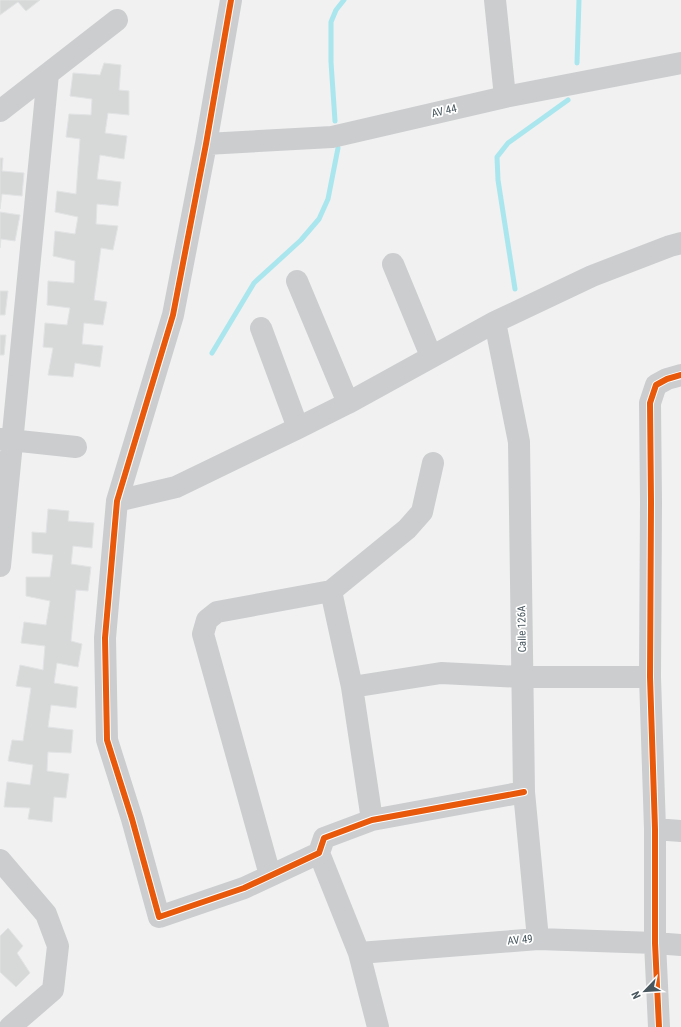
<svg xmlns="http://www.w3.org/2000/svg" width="681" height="1027" viewBox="0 0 681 1027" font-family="'Roboto Condensed',sans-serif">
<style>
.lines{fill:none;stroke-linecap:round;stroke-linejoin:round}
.stream{stroke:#aae6ee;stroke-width:5}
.building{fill:#d7d9d9;stroke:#e2e3e4}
.minor{stroke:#cbcdcf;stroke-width:22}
.cycleway-casing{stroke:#fff;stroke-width:8}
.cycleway{stroke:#e8590c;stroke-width:6}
.labels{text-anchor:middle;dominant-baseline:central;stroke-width:3.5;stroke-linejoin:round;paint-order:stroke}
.street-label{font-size:11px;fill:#48565e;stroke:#fff}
</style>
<rect width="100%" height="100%" fill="#f1f1f1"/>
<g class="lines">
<!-- stream -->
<path class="stream" d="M577 63 579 0
M335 121 331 62V22L336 10 344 0
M515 289 498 180 497 157 508 143 568 100
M212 353 254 283 301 240 319 219 328 199 338 148"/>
</g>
<!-- building -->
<path class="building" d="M0 0H40L26 11 18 2 0 15Z
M104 63 121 65 119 90 129 91V115L108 113 105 133 127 136 124 159 100 155 97 179 121 182 118 206 97 204 96 224 118 226 113 250 101 248 94 300 107 302 103 325 84 323 82 344 103 346 100 367 75 363 73 377 48 375 53 348 43 347 45 323 67 325 70 308 47 305 48 281 74 283 75 261 53 256 55 231 75 234 78 217 55 212 57 191 76 194 80 139 66 137 69 114 91 115 92 99 70 96 73 73 100 75Z
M0 158H3L2 171 24 173 22 196 2 194 0 209Z
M0 212 20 215 15 241 1 239 0 248Z
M0 291H8L5 315H0Z
M0 335H6L4 355H0Z
M48 509 69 511 68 521 94 523 92 548 73 546 71 564 91 567 88 591 76 590 71 641 82 644 78 667 57 663 54 683 78 687 76 708 51 705 48 727 73 730 71 753 48 752 47 771 69 774 66 798 54 797 52 822 28 819 30 808 4 807 7 782 30 785 33 765 8 761 12 740 23 741 31 688 16 686 20 665 43 670 45 646 21 643 24 622 46 625 50 601 26 596V577H50L53 555 32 553V532L46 533Z
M8 928 23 946 17 953 30 973 16 987 0 972V936Z"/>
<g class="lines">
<!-- minor -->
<path class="minor" d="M231 0 206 144 173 315 117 501 105 638 107 740 132 819 159 917 244 888 319 853 324 838 372 820 524 792
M495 0 505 97
M0 111 117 20
M206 144 332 137 505 97 681 63
M393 264 431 356
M297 281 348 403
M495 322 519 442 524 792 538 939
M261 328 298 428
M0 439 76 447
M117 501 176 487 298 428 348 403 495 322 592 276 670 246 681 243
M0 566 48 74
M331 591 352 687 372 820
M352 687 441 673 522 677H650
M655 829 681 831
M319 853 359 953 378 1027
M0 860 46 914 58 946 53 990 10 1027
M270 875 203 634 207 620 217 612 331 591 407 529 422 512 433 463
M359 953 538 939 655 943 681 945
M659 1027 655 943V829L650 677 651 502 650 403 656 385 667 379 681 375"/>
<defs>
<path id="cycleway" d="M231 0 206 144 173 315 117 501 105 638 107 740 132 819 159 917 244 888 319 853 324 838 372 820 524 792
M659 1027 655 943V829L650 677 651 502 650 403 656 385 667 379 681 375"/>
</defs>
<!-- cycleway casing -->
<use href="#cycleway" class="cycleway-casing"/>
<!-- cycleway -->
<use href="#cycleway" class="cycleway"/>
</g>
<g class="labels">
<!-- street labels -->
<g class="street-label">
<text transform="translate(444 111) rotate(-13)">AV 44</text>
<text transform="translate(522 629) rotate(-91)">Calle 126A</text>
<text transform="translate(520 940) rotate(-5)">AV 49</text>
</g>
</g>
<!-- north arrow -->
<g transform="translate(645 991) rotate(245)" stroke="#ffffff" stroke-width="3" paint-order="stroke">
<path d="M0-3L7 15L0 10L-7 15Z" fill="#48565e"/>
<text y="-6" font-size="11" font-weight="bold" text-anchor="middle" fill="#48565e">N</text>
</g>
</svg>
